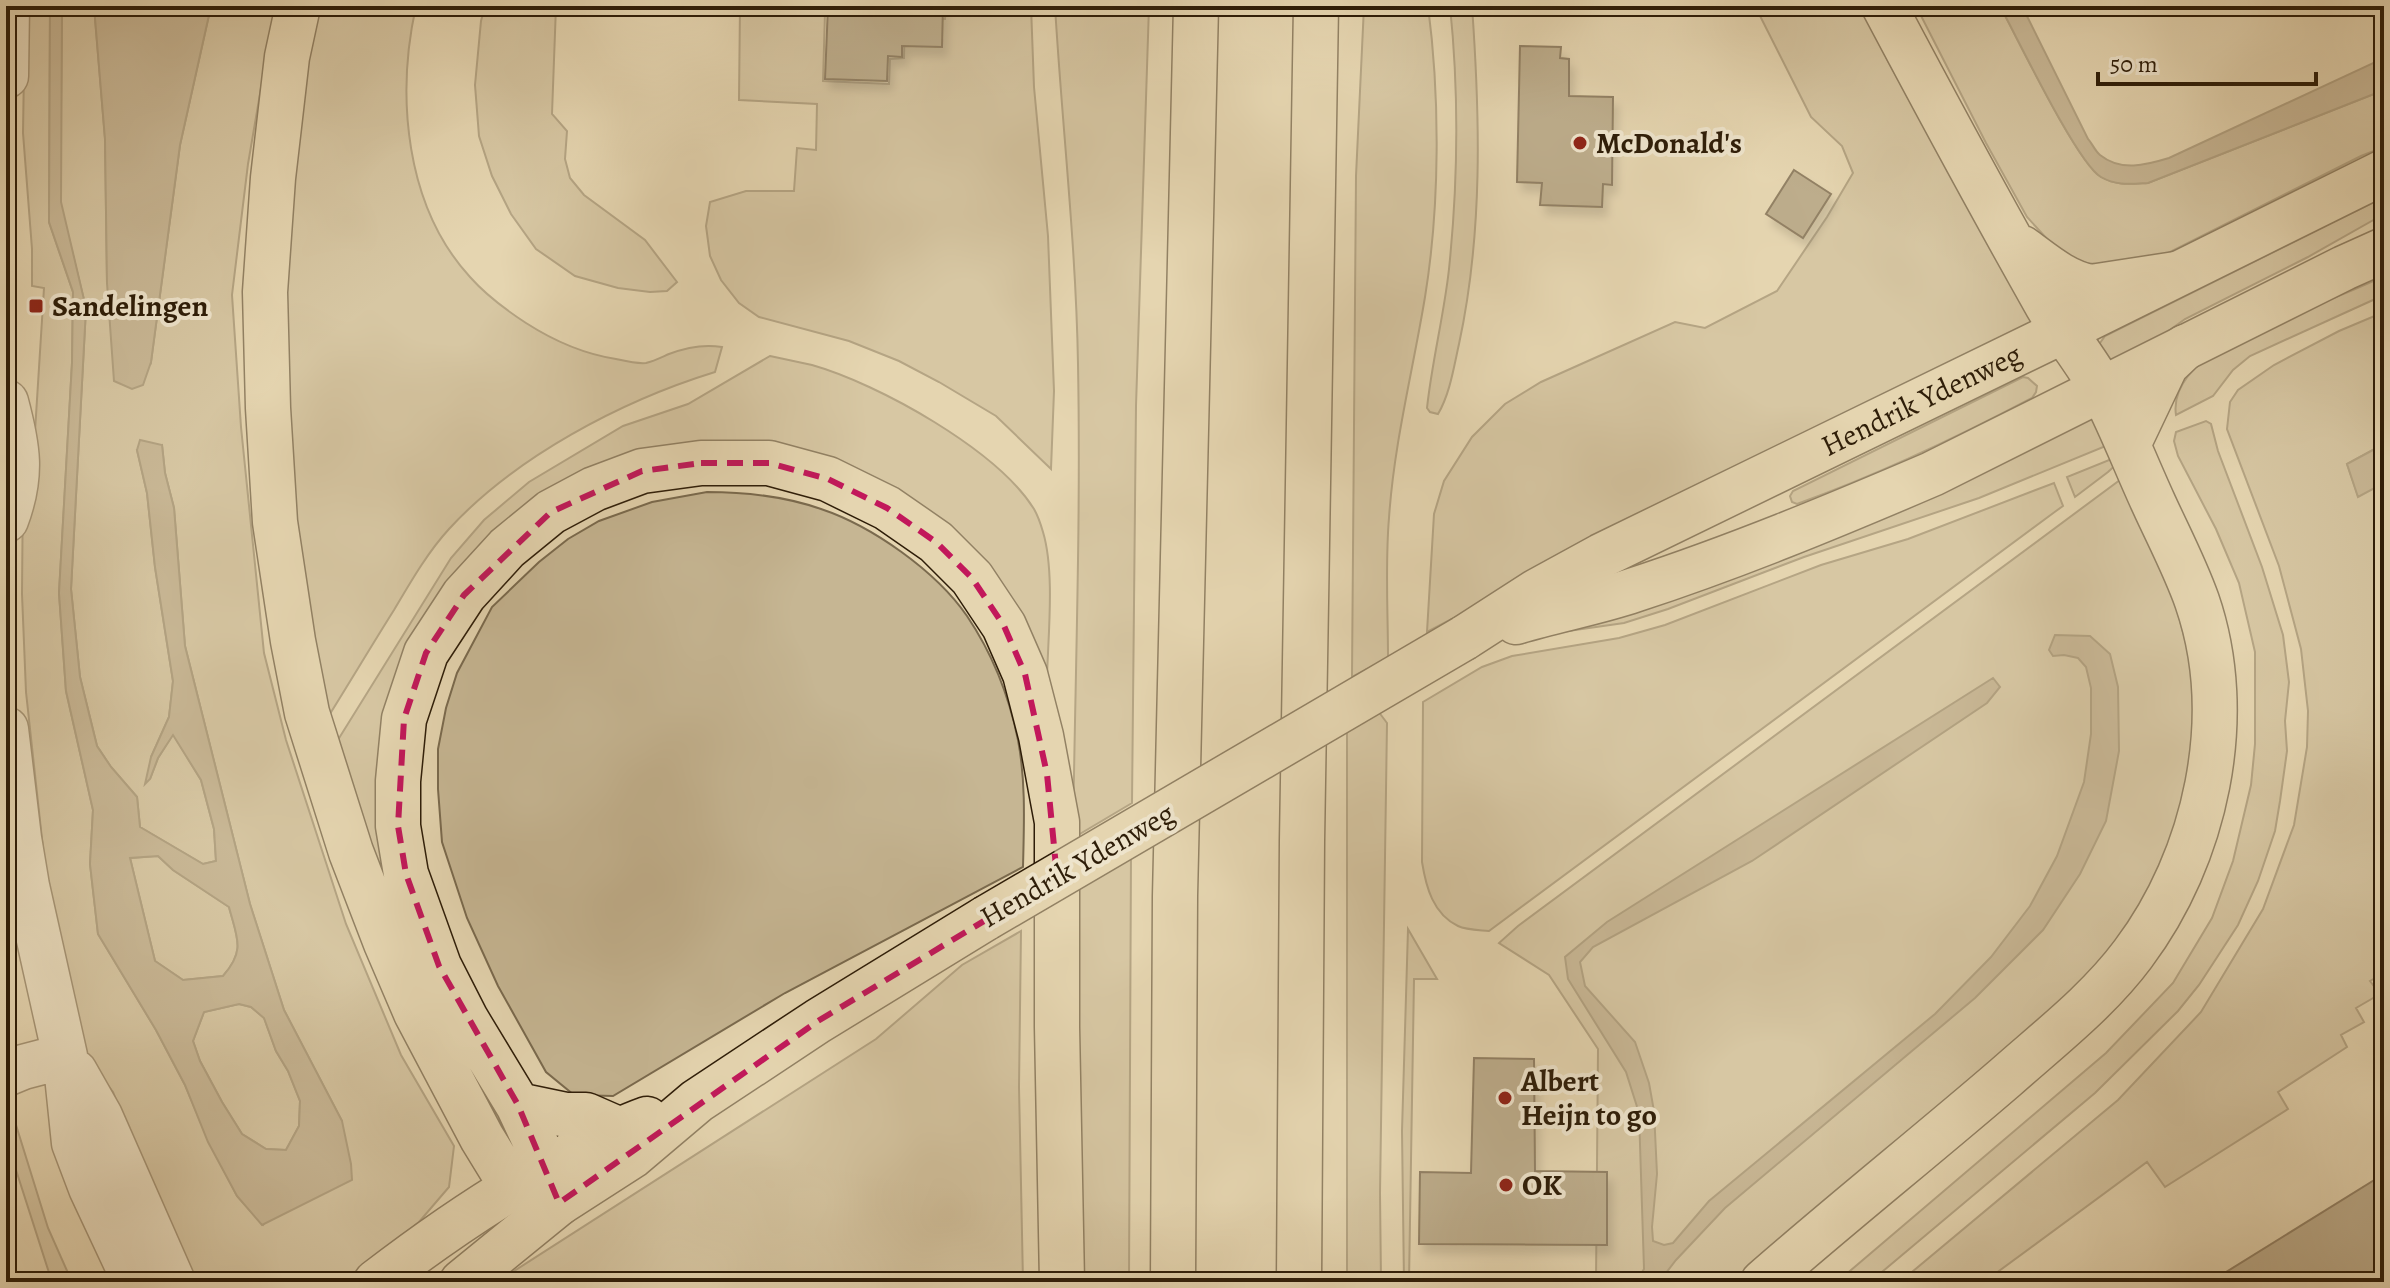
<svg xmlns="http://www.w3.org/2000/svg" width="2390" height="1288" viewBox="0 0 2390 1288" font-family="Alegreya,serif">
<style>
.green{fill:#c6b693;stroke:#7a6a4e;stroke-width:2}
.water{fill:#a79677;stroke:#77664b;stroke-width:2;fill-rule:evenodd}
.building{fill:#8d7d5f;stroke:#2e1d08;stroke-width:2;filter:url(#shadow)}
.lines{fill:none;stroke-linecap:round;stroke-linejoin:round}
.minor-casing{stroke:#5c4b32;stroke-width:47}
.major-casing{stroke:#2e1d08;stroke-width:47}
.highway-casing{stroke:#2e1d08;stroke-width:47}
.minor{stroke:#eee4cc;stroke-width:44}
.major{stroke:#e5d5b0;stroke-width:44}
.highway{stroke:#e5d5b0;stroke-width:44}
.major-bridge-casing{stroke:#2e1d08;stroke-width:47;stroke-linecap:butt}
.major-bridge{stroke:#e5d5b0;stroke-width:44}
.marked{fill:none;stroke:#c2185b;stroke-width:6;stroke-dasharray:16 10;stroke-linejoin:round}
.poi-dot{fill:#8f2418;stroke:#eee4cc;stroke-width:3}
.labels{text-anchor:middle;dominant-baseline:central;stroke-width:8;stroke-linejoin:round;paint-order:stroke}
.poi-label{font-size:30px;font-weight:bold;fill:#2e1d08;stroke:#eee4cc;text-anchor:start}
.street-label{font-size:30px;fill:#2e1d08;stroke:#eee4cc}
</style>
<defs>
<filter id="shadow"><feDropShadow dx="5" dy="9" stdDeviation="4" flood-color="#0004"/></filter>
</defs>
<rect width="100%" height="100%" fill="#e5d5b0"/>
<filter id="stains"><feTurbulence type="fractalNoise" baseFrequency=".0025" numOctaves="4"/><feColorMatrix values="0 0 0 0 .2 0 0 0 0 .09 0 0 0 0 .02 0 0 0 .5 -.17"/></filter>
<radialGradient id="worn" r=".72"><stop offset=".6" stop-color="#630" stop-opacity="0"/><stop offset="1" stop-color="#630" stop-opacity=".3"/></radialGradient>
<!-- green -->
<path class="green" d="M25 6H50L49 222 73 292 72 363 59 593 66 691 93 810 90 864 98 934 156 1030 185 1085 209 1142 237 1196 263 1225 342 1121 284 1010 250 904 185 646 174 508 165 473 162 445 137 450 147 493 155 567 173 681 169 717 151 757 150 779 158 758 173 734 201 780 214 829 216 861 203 864 140 827 137 797 111 767 97 746 80 677 71 589 86 308 60 202 62 6H94L105 139 107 283 151 362 180 145 211 6H275L248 164 232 295 241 427 264 653 286 740 346 924 401 1055 454 1146 449 1187 419 1222 343 1282H185L113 1092 88 1060 48 894 26 692 22 594 23 480 32 479 44 288 32 286V249L23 133Z
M316 6H416C396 96 405 206 470 277 486 295 506 310 526 323 554 341 584 354 616 359 625 361 637 364 646 363 654 361 662 357 669 354 687 347 704 344 722 347L715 372C621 401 515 457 449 529 427 553 410 583 394 610 370 648 347 687 323 725L282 431 290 175Z
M485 6H556L552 114 567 131 565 159 570 178 584 195 645 240 677 282 667 291 650 292 618 288 575 276 536 249 511 214 492 176 479 136 475 85 481 21Z
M740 6H804V11L825 13 823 81 889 84 890 59 904 58 905 17 945 19 946 6H1031L1034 87 1048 236 1054 391 1051 469 996 416 939 382 899 361 849 341 759 317 739 303 721 280 710 256 706 226 710 202 746 191H794L797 148 816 150 817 104 739 100Z
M1055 6H1149L1136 406 1132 803 1073 838C1075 680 1081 522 1078 364 1076 244 1062 125 1055 6Z
M1364 6H1428C1440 97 1440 205 1425 297 1413 370 1394 443 1389 518 1385 564 1388 612 1388 658L1352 677 1356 176Z
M1450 6H1472C1480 118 1483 233 1459 344 1454 366 1450 394 1438 414L1430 412 1427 408C1432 361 1444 315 1449 269 1458 182 1459 93 1450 6Z
M1755 6H1863L1888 61 2010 283 2050 327 1645 518 1427 632 1434 514 1444 481 1472 437 1505 404 1541 382 1675 322 1705 328 1777 291 1827 217 1853 173 1842 146 1811 117Z
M1916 6H2000C2017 37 2077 163 2101 177 2117 186 2130 184 2148 183L2384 90V147L2361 156 2160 257 2115 266 2086 263 2060 253 2027 217 1986 143Z
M2384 197V214L2308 257 2185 319 2117 368 2100 351V343L2105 336Z
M2384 276V295L2250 356 2233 370 2213 396 2176 415C2167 355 2283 317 2326 301 2346 293 2365 285 2384 276Z
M2384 312V444L2347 464 2358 496 2384 483V973L2370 981 2380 994 2356 1008 2364 1022 2341 1035 2347 1047 2278 1092 2288 1109 2165 1187 2147 1162 1984 1282H1900L2118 1100 2201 1012 2263 909 2294 825 2307 747 2308 711 2301 649 2279 566 2227 429 2230 402 2238 390 2274 365 2339 331Z
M770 356C784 359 798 362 812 365 879 384 997 450 1034 509 1038 516 1041 525 1043 532 1055 572 1048 636 1047 678L1008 602 771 454 512 528 389 764 526 1144 516 1158 461 1075 331 751 451 558 484 520 529 482 623 426 688 404Z
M2023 377 2028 378 2037 386 2036 392 2032 398C1956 438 1878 475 1797 504L1792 502 1790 496 1793 491Z
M2089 406 2113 443 1979 498 1804 557 1668 609 1624 623 1540 635 1508 643 1558 618Z
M2206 421 2211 424 2218 451 2262 567 2283 635 2289 682 2285 721 2287 751 2280 801 2275 831 2258 881 2238 925 2199 985 2178 1011 2095 1093 1870 1282H1837L2106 1053 2173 983 2212 918 2233 861 2251 785 2255 744V652L2239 583 2216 529 2178 456 2174 441 2176 432Z
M2119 456 2121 460 2108 472 2075 497 2067 477Z
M2128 474 2155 528 2210 732 2145 928 1753 1282H1596L1598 1049 1549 975 1499 943 1518 926Z
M2054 483 2063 506 2056 511 1489 931C1479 930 1466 930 1458 926 1433 914 1426 887 1422 862L1423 702 1482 667 1512 656 1619 638 1665 625 1821 565 1908 539Z
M707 492C746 492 784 496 821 509 872 526 936 571 967 616 992 653 1009 696 1018 740 1026 782 1024 825 1023 867L785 993 613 1096 574 1095 546 1072 498 986 467 918 442 842 438 789V749L446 708 457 673 492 607 539 562 568 539 599 521 652 502Z
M1378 711 1387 723 1380 1193 1381 1282H1347V728Z
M1131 853 1129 1282H1076L1072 887Z
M158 856 173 870 229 907C237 938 246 950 223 976L183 980 155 961 130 858Z
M1408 929 1437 979H1414L1409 1282H1404L1402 1131Z
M1021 931 1019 1087 1023 1282H497L876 1039 962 965Z
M239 1004 251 1007 264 1018 276 1051 288 1071 300 1101 299 1126 286 1150 266 1149 242 1134 222 1102 200 1061 193 1041 204 1012Z
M7 1096 48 1228 72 1282H52L16 1170 6 1166Z"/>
<!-- water -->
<path class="water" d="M50 6H62L61 202 86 308 71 589 80 677 97 746 111 767 137 797 140 827 203 864 216 861 214 829 201 780 173 735 158 758 150 779 145 784 151 757 169 717 173 681 155 567 147 493 137 450 140 440 162 445 165 473 174 508 185 646 250 904 284 1010 342 1121 351 1164 352 1180 262 1225 237 1196 208 1142 185 1085 156 1030 98 934 90 864 93 810 66 691 59 593 72 363 73 292 49 222ZM158 856 173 870 229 907C237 938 246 950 223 976L183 980 155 961 130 858ZM239 1004 251 1007 264 1018 276 1051 288 1071 300 1101 299 1126 286 1150 266 1149 242 1134 222 1102 200 1061 193 1041 204 1012Z
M94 6H211L180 145 151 362 143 385 132 389 114 381 107 283 105 139Z
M2000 6H2022L2088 139C2092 143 2095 151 2100 155 2121 172 2146 165 2169 158L2384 58V90L2148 183C2130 184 2117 186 2101 177 2077 163 2017 37 2000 6Z
M2384 444V483L2358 497 2347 464Z
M2055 635 2090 636 2110 654 2118 687 2119 751 2106 821 2080 874 2043 930 1975 998 1725 1208 1676 1260 1659 1282H1636L1644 1269 1639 1113 1626 1072 1568 979 1565 957 1607 922 1993 678 2000 687 1987 703 1752 861 1593 947 1580 962 1585 986 1635 1042 1649 1083 1654 1111 1657 1174 1652 1227 1653 1241 1664 1245 1673 1243 1709 1201 1935 1014 1991 957 2030 906 2057 856 2084 782 2091 734V688L2086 667 2078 658 2064 655 2053 656 2049 650Z"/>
<!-- building -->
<path class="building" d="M828 6H943L942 47 902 46V57L888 56 887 81 825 79Z
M1520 46 1561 47 1560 58 1569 59V96L1613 97 1612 185 1603 184 1602 207 1540 205 1542 183 1517 182Z
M1794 170 1831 194 1803 238 1766 214Z
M1474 1058 1534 1059 1535 1171 1607 1172V1245L1419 1244 1420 1172 1471 1173Z
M2384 1174V1282H2210Z"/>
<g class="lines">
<defs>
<path id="minor" d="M6 76 7 6
M6 402C18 447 23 475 6 520
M6 729 19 838 27 886 65 1056 74 1143 91 1188 135 1282
M75 1072 100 1116 173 1282
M6 1074 23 1067 65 1056"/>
<g id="major">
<path d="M1516 622C1555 610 1596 603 1634 590 1735 557 1834 516 1932 474L2344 268 2384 250"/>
<path id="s1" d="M1464 638 1537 591 1601 556 2063 331 2384 172"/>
<path d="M376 1282C437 1235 500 1192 568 1156 594 1142 619 1129 647 1119"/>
<path d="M462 1282 559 1203 632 1156 697 1101 818 1021 986 918"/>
</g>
<path id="highway" d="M298 6 287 57 273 178 265 292 268 408 275 522 293 641 307 713 351 852 386 943 416 1013 482 1138 512 1187 559 1203
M2022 248C2044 264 2064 282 2091 287L2176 274
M2128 445 2166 365 2185 347
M518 1105 566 1115H586L618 1129
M559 1203 547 1167 518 1105 466 1019 439 966 406 874 398 826V781L404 719 426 653 464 595 507 548 551 512 594 489 642 471 701 463H769L828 479 887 508 936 542 972 578 1004 626 1025 674 1041 736 1057 822V1027L1062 1282
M1173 1282 1175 896 1196 6
M1299 1282 1302 841 1316 6
M1763 1282C1843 1212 1926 1146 2006 1077 2050 1038 2098 1001 2133 954 2206 857 2237 717 2197 601 2185 567 2168 535 2153 502 2136 465 2121 426 2102 389 2086 360 2064 334 2047 305 1991 206 1937 106 1884 6"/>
</defs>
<!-- minor casing -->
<use href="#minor" class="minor-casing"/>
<!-- major casing -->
<use href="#major" class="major-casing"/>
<!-- highway casing -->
<use href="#highway" class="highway-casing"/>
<!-- minor -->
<use href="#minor" class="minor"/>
<!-- major -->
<use href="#major" class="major"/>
<!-- highway -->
<use href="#highway" class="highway"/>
<defs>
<path id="major-bridge" d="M986 918 1464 638"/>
</defs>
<!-- major-bridge casing -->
<use href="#major-bridge" class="major-bridge-casing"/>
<!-- major-bridge -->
<use href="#major-bridge" class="major-bridge"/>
</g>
<!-- marked area -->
<path d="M0 0H2390V1288H0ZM701 463H769L828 479 887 508 936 542 972 578 1004 626 1025 674 1047 774 1057 877 818 1021 559 1203 518 1105 439 966 406 874 398 826 404 719 426 653 464 595 551 512 642 471Z" fill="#e5d5b0" fill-opacity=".55" fill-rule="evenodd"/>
<path class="marked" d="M701 463H769L828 479 887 508 936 542 972 578 1004 626 1025 674 1047 774 1057 877 818 1021 559 1203 518 1105 439 966 406 874 398 826 404 719 426 653 464 595 551 512 642 471Z"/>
<!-- markers -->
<g class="poi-dot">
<circle cx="1580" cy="143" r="8"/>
<rect x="28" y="298" width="16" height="16" rx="4"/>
<circle cx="1505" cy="1098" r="8"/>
<circle cx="1506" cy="1185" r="8"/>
</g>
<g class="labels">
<!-- poi labels -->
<g class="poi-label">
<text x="1596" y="143">McDonald's</text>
<text x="52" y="306">Sandelingen</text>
<text x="1521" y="1081">Albert<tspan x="1521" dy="34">Heijn to go</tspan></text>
<text x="1522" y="1185">OK</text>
</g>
<!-- street labels -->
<g class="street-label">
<text stroke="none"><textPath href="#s1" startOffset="516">Hendrik Ydenweg</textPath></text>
<text transform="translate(1077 865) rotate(-30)">Hendrik Ydenweg</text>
</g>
</g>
<!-- margin -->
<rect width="2390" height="1288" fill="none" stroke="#e5d5b0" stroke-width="32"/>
<rect x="8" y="8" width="2374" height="1272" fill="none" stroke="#2e1d08" stroke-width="4"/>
<rect x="16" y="16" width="2358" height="1256" fill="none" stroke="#2e1d08" stroke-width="2"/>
<!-- scale -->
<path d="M2098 72v12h218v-12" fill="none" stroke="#2e1d08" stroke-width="4"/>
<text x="2110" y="72" font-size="24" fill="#2e1d08" stroke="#eee4cc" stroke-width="6" paint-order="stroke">50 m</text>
<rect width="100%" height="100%" filter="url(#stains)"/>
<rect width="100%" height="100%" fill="url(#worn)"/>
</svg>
